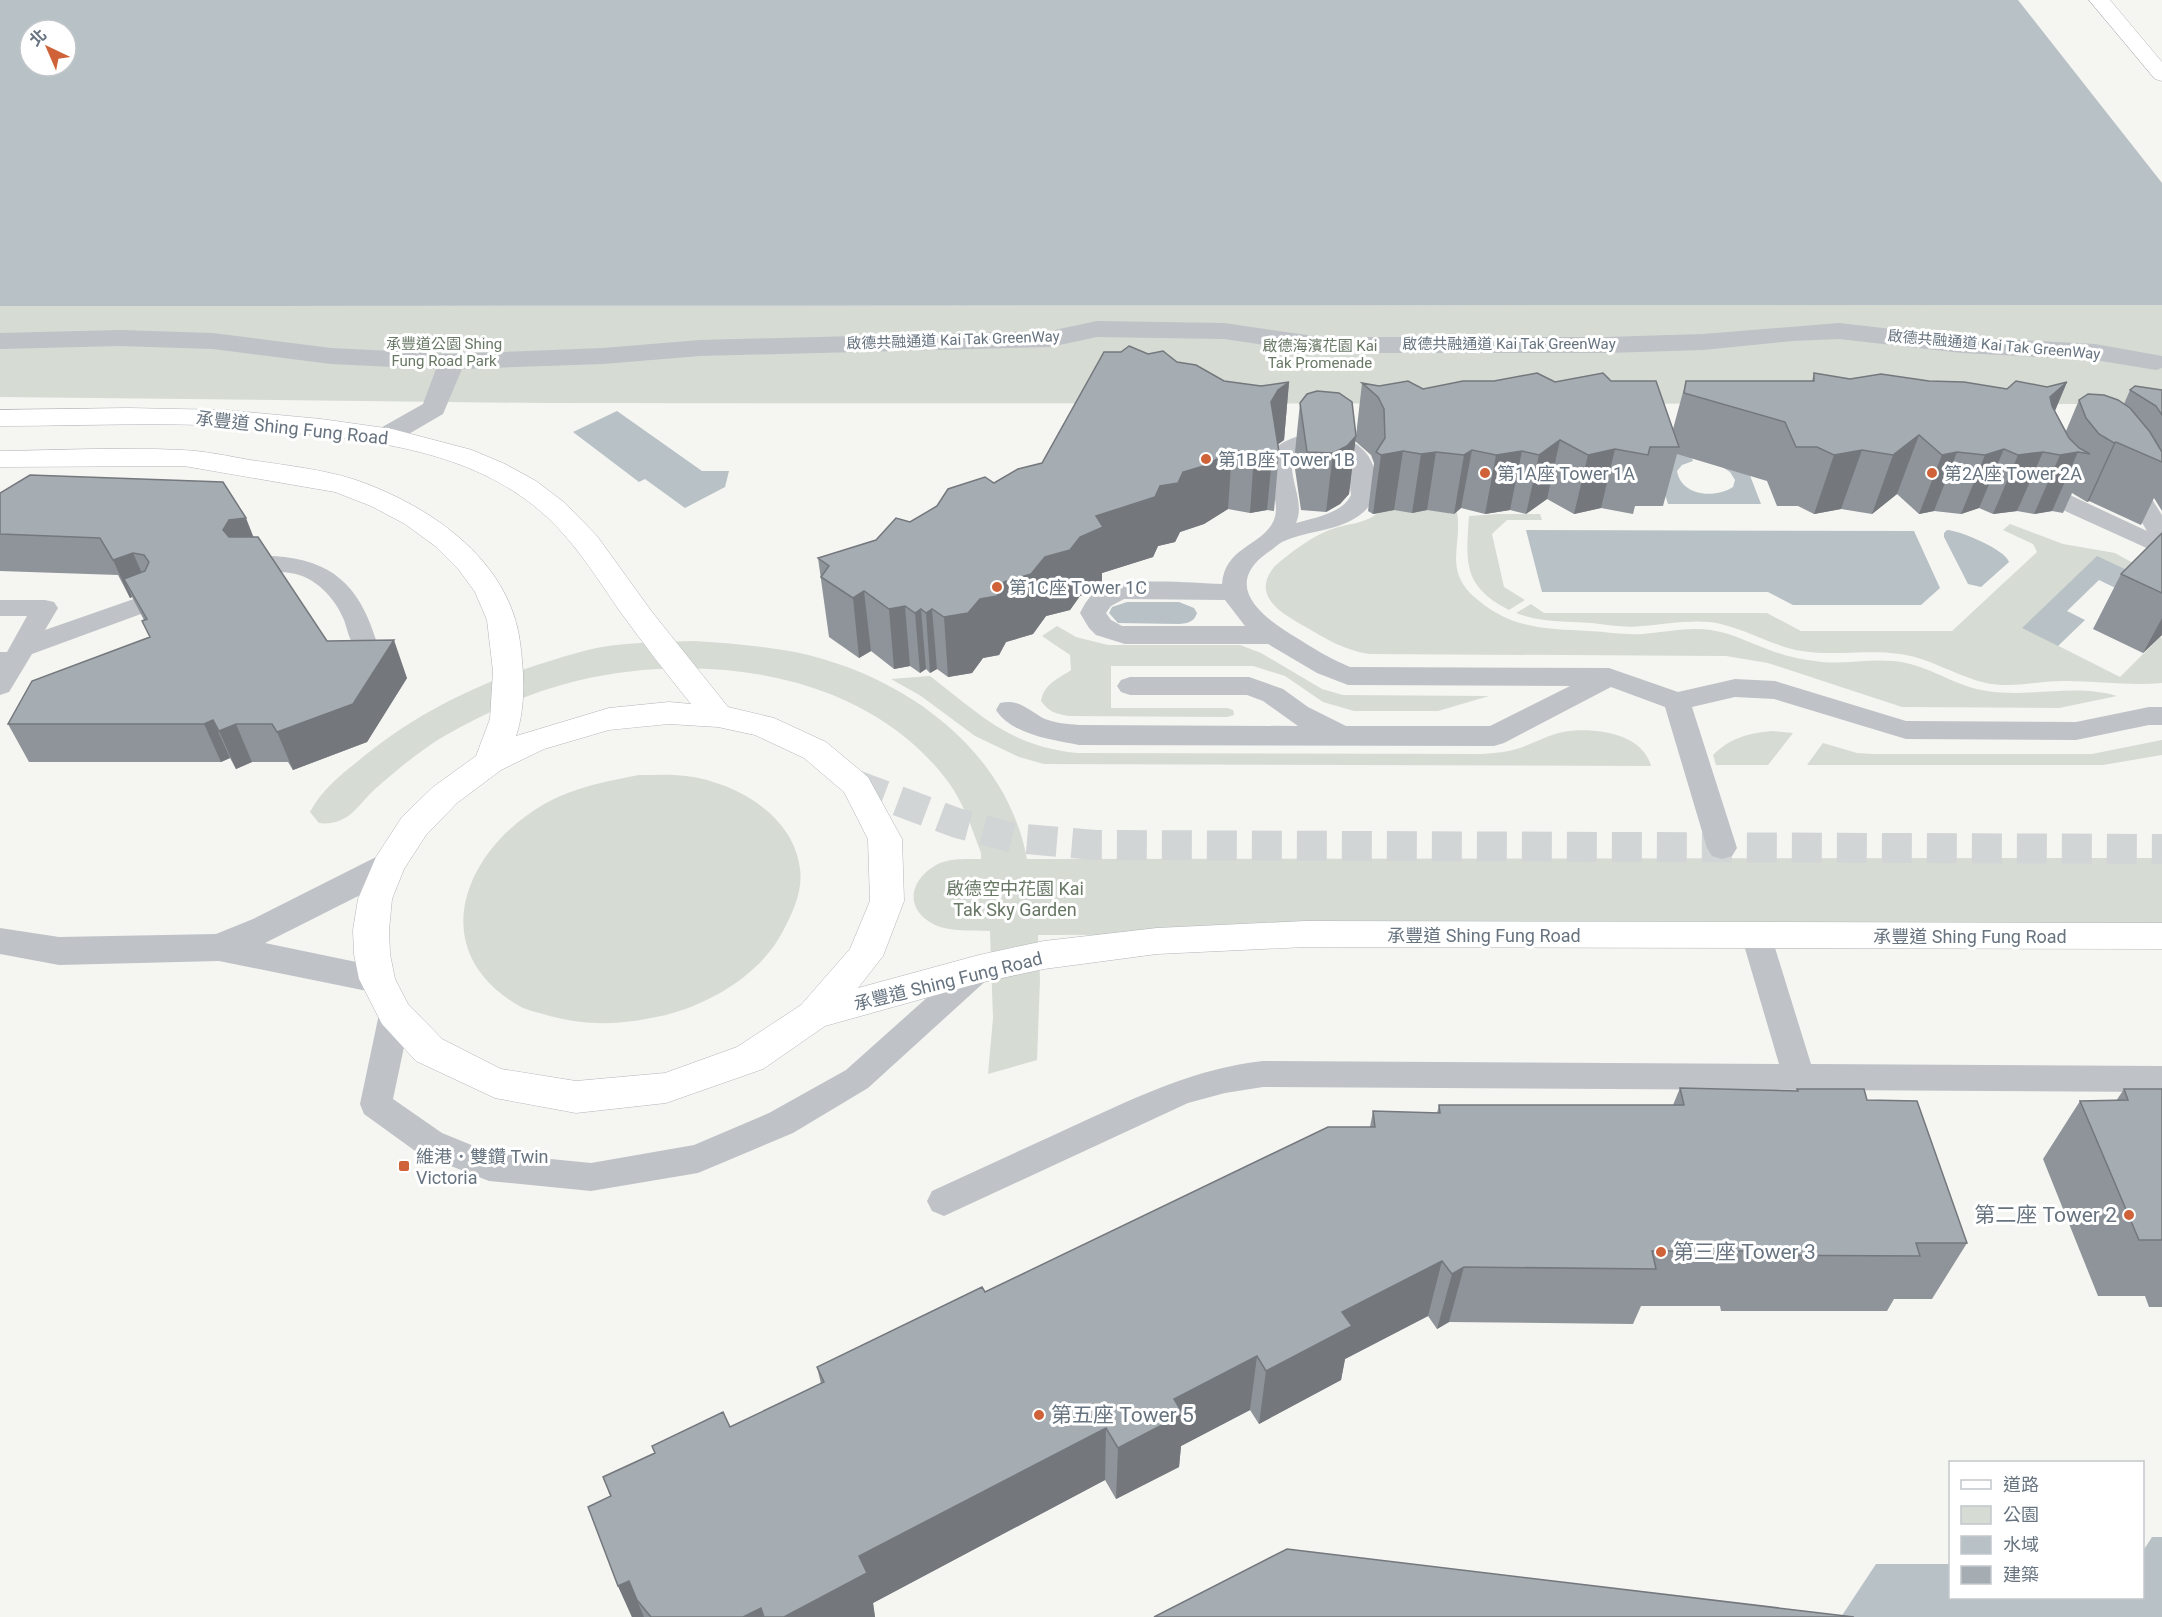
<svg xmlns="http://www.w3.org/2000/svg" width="2162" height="1617" viewBox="0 0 2162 1617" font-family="Roboto,'Noto Sans TC',sans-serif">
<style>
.green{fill:#d6dbd4}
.water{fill:#b8c1c5;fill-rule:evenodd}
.pier{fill:#f5f5f2}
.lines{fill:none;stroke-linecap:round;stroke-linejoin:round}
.secondary-tunnel{stroke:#d2d5d6;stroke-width:30;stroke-dasharray:30 15;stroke-linecap:butt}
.secondary-casing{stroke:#b2b6ba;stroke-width:1}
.lane{fill:#bfc2c6;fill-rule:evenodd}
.street{fill:#bfc2c6;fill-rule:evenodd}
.secondary{fill:#fff;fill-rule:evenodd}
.wall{fill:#8e9499}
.shaded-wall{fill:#74787d}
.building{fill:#a5acb2;stroke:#74787d;stroke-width:1.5}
.poi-dot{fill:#cf6238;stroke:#fff;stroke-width:2}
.labels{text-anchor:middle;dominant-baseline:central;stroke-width:6;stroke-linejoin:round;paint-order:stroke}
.far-street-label{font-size:15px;fill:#677480;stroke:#fff}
.far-park-label{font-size:15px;fill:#687865;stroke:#fff}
.street-label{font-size:18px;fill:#677480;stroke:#fff}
.poi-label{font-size:18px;fill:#677480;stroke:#fff;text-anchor:start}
.park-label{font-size:18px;fill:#687865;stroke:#fff}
.near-poi-label{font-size:21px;fill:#677480;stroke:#fff;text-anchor:start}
</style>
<rect width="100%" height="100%" fill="#f5f5f2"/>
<!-- green -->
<path class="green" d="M2162 305V404L544 403 0 397V306Z
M1383 508H1456C1465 543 1440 570 1478 600 1512 629 1547 629 1589 631 1607 632 1625 635 1643 634 1666 632 1688 627 1711 630 1731 633 1748 642 1767 649 1782 655 1799 659 1815 661 1845 666 1876 656 1906 663 1934 669 1958 687 1987 691 2031 698 2074 683 2117 696L2059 708 1902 707 1768 663 1726 656 1369 654C1344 650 1326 639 1304 626 1281 613 1250 595 1275 566 1290 553 1308 539 1327 531 1347 522 1367 526 1383 508Z
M1498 514H1540L1542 520H1507L1492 534 1504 587 1525 600 1509 610C1462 586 1466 562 1469 516Z
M2010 524 2063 544 2115 553 2162 579V587L2097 557 2023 628 2120 677 2160 637 2162 638V683C2129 686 2099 681 2067 681 2039 680 2014 689 1986 683 1956 676 1930 658 1900 654 1865 649 1831 657 1796 650 1766 643 1740 626 1710 622 1686 620 1665 624 1642 626 1625 628 1609 625 1592 623 1565 621 1542 623 1516 613L1531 604 1544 613H1767L1801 631H1952L2037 552 2033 544 2003 530Z
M1057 626 1076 637 1108 645H1240L1261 653 1322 689 1343 695 1489 696 1438 711H1354L1323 702 1285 676 1253 666H1111V708H1227L1233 710 1234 715 1227 717 1069 716C1056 714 1049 712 1041 701 1044 684 1058 679 1071 670L1070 655 1042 636Z
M695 641C728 643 761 646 795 652 901 674 1006 747 1027 859L2162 858V933L1038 935 1040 980 1037 1060 988 1074 993 1018 990 931C973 930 950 932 935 925 902 909 910 877 940 863 952 858 968 859 981 859V853C972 829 964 804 949 783 866 670 703 651 576 681 531 692 487 712 446 735 420 750 397 770 374 790 363 800 355 814 341 820 335 823 326 824 319 823L310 812C321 791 339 776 357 762 414 714 479 682 550 661 569 655 588 649 608 646 636 642 666 642 695 641Z
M930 676C981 715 1009 746 1077 753L1483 754C1495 753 1508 752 1520 748 1534 743 1548 735 1563 732 1591 727 1642 732 1651 766L1044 764 1019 757 975 736 921 696 891 679Z
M1772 731 1793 733 1768 765H1716L1713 755C1730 738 1749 733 1772 731Z
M2162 740V755L2103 765H1807L1823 743 1857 753 1873 754H2092Z
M639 775C655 775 671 774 686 776 735 782 794 815 800 869 803 891 793 912 783 931 761 974 712 1003 666 1015 621 1025 588 1027 543 1014 536 1012 527 1010 521 1007 422 951 464 849 546 803 575 787 608 781 639 775Z"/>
<!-- water -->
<path class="water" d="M0 0H2162V305L0 306ZM30 30H66V66H30Z
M617 411 702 471H729L725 487 685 508 645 479 639 482 573 432Z
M1651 451H1689L1693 461 1682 465 1677 471C1681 496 1715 499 1733 487L1735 480 1730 472 1719 465 1741 452 1761 504H1668Z
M1526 530 1914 531 1940 588 1921 605H1793L1768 592H1542Z
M1947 530C1959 530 2006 550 2009 562L1981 587 1968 584 1944 537V533Z
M2097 556 2144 578 2128 594 2099 580 2067 611 2085 620 2058 646 2022 628Z
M1127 602H1179L1194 608 1197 613C1194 622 1188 623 1180 624L1118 623 1109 613 1112 607Z
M2152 1537H2162V1617H1841L1876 1564H1950V1598H2142L2143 1551Z"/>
<!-- pier -->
<path class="pier" d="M2018 0H2162V183Z"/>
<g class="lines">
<!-- secondary-tunnel -->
<path class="secondary-tunnel" d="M856 785 957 823 1014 838 1095 845 2162 849"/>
<defs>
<path id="secondary" d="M2089 0H2110L2162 62V81L2155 79Z
M128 408 225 410 321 419 392 429 472 450 505 464 536 481 565 503 597 536 652 612 728 707 774 718 826 742 868 777 902 839 904 901 883 956 858 988 979 955 1044 941 1157 928 1305 921 2162 923V949L1305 947 1157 954 1044 969 979 983 825 1026 763 1069 666 1103 576 1113 495 1098 416 1061 382 1024 359 979 354 954 353 930 358 899 376 857 402 817 433 787 476 756 490 719 493 671 487 620 475 592 459 570 435 546 405 524 371 506 335 492 184 466 0 467V451C61 450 122 447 182 450 205 451 228 456 250 460 284 465 320 469 353 479 427 504 509 558 520 642 524 673 526 706 516 736L609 708 669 702 691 704C666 673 642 642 619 610 597 578 576 544 547 517 479 454 383 441 294 433 264 430 234 426 204 425 136 423 68 426 0 426V410ZM669 724 718 727 755 735 804 758 844 792 868 839 870 901 850 949 801 1005 737 1047 665 1073 576 1081 501 1069 442 1039 408 1004 395 979 390 954 389 930 392 899 404 869 426 835 457 803 501 770 544 749 609 730Z"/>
</defs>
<!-- secondary casing -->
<use href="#secondary" class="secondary-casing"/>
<!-- lane -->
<path class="lane" d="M1311 433C1351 432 1383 452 1375 497 1356 533 1314 527 1282 542 1277 545 1272 550 1267 553 1220 587 1265 619 1297 638 1314 649 1331 659 1350 667L1609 668 1678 692 1735 679 1775 681 1906 721 2076 722 2149 707H2162V725H2149L2076 740 1906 739 1774 699 1735 697 1692 707 1737 848 1732 856 1722 859 1712 856 1707 848 1665 707 1611 687 1504 743 1494 746 1079 745C1053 740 1012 735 996 710L1000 703C1019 698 1029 711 1045 719 1055 723 1068 724 1079 725L1298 726 1263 701 1247 695H1130L1121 692 1117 686 1121 680 1130 677H1249L1283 689 1308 707 1346 726H1490L1570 686 1348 685 1317 673 1268 644H1125L1096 635 1089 628 1080 613C1084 605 1089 596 1097 591 1123 576 1191 583 1222 584 1225 548 1258 547 1272 524 1291 492 1231 450 1311 433ZM1311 447 1333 449 1347 459 1351 495C1343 513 1314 518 1296 523 1305 503 1290 482 1292 461L1300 451ZM1124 599 1225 600 1245 626H1122L1111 620 1106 613 1111 606Z
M2045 467 2053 469 2072 496 2147 531 2116 479 2120 474 2128 472 2136 474 2162 515V555L2054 506 2033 474 2037 469Z
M274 556C332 560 359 585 376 640L372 646 363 649 354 646C349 638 347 629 344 620 335 598 315 576 290 573 275 570 259 576 244 572L240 566 244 560Z
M151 593 160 595 164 601 160 607 32 654 9 692 0 695V652H7L27 616H0V600H45L54 602 58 608 45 630Z
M1756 923 1767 927 1771 935 1811 1064 2162 1066V1092L1263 1087 1225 1093 1188 1103 944 1216 932 1211 927 1201 932 1191C982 1168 1032 1145 1082 1122 1141 1095 1198 1068 1263 1061L1779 1064 1741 935 1745 927Z
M979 957 990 961 994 969 990 977 868 1088 793 1133 698 1173 591 1191 489 1181 418 1153 364 1114 360 1104 379 1014 384 1005 395 1002 406 1005 411 1014 393 1099 442 1133 491 1153 591 1163 694 1145 769 1113 846 1070 968 961Z"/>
<!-- street -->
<path class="street" d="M1097 321 1224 323 1321 337H1606L1703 334 1839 323 1962 337 2095 344 2162 356V368L2156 370 2095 360 1962 353 1839 339 1792 341 1703 350 1606 353H1321L1224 339 1097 337 1050 347 700 356 603 364 462 369 443 414 395 442 386 444 377 442 373 436 377 430 423 404 436 369 331 364 213 349 120 346 0 349V333L120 330 213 333 331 348 452 354 603 348 700 340 1050 331Z
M388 853 400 857 405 866 400 875 265 943 390 969 395 979 390 989 377 993 219 961 59 965 0 954V928L59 937 216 934 253 919 376 857Z"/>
<!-- secondary -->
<use href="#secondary" class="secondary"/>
</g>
<!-- wall -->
<path class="wall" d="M1148 354 1177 362 1224 381 1261 386 1289 382 1284 440 1278 444 1279 452 1274 511 1267 510 1250 513 1228 509 1204 524 1180 532 1175 542 1158 546 1153 557 1102 573V587L1080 596 1070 610 1046 616 1033 634 1006 642 999 655 983 658 972 673 948 677 937 669 930 673 926 669 920 673 910 666 894 669 871 651 859 658 829 637 818 558 876 540 910 522 994 483 1042 463Z
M1814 373 1850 379 1929 381 2007 389 2047 387 2067 382 2055 411 2066 431 2079 400 2124 404 2130 390H2162V511L2154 498 2141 525 2089 501 2087 502 2072 493 2063 513 2052 511 2034 514 2017 511 1993 514 1979 508 1961 514 1934 511 1919 514 1897 494 1872 514 1841 509 1814 514 1798 506H1777L1767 481 1677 454 1663 506H1635L1633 514 1601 508 1574 514 1547 499 1526 514 1510 510 1485 514 1461 508 1454 514 1427 510 1412 513 1394 510 1373 514 1368 511 1374 463 1371 455 1355 441 1349 494 1340 504 1326 512 1301 510 1294 462 1300 403 1356 436 1362 383 1379 386 1423 389 1555 382 1611 381 1673 429 1686 381H1812Z
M0 493 253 537 327 641 407 678 367 742 293 770 288 762H252L236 769 230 758 221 762H29L8 724 150 637 142 621 144 620 132 597 130 598 118 575 0 571Z
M2162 533V635L2143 653 2093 629 2121 574Z
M1680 1088 1796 1091 1797 1089 1867 1100 1967 1243 1932 1299H1894L1887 1311H1721L1720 1306H1641L1633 1324 1449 1322 1437 1329 1428 1316 1345 1359 1341 1380 1259 1424 1250 1410 1181 1446 1179 1467 1116 1499 1105 1480 873 1603 875 1617H632L618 1586 610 1496 603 1477 730 1427 821 1384 817 1367 985 1292 1370 1127 1373 1111 1437 1113 1439 1105H1673Z
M2124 1089H2162V1307H2149L2145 1296H2098L2043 1159 2080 1101H2116Z"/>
<!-- shaded-wall -->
<path class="shaded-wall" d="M1289 382 1284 440 1273 448 1267 510 1250 513 1254 454 1271 402 1278 390Z
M2067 382 2042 441 2043 452 2017 511 1993 514 2018 455 2050 397Z
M1919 435 1897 494 1872 514 1893 455Z
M1356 436 1349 494 1340 504 1326 512 1333 453Z
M1560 440 1547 499 1526 514 1539 455Z
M2116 442 2089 501 2087 502 2114 443Z
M1615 449 1601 508 1574 514 1588 455Z
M2004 449 1979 508 1961 514 1985 455Z
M1232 450 1228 509 1204 524 1180 532 1175 542 1158 546 1153 557 1102 573V587L1080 596 1070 610 1046 616 1033 634 1006 642 999 655 983 658 972 673 948 677 944 617 980 599 1004 582 1045 557 1096 516 1160 486 1183 472Z
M1472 450 1461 508 1454 514 1464 455Z
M1862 450 1841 509 1814 514 1834 455Z
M1403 451 1394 510 1373 514 1381 455Z
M1522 451 1510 510 1485 514 1496 455Z
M1436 452 1427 510 1412 513 1421 454Z
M1957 452 1934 511 1919 514 1942 455Z
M2078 452 2052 511 2034 514 2060 455Z
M246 518 261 556 244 558 223 530 229 520Z
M133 553 150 591 124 579 132 597 130 598 113 560Z
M864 591 871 651 859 658 853 598Z
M905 606 910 666 894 669 889 609Z
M921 609 926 669 920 673 915 613Z
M932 609 937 669 930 673 926 613Z
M2162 618V635L2143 653Z
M394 640 407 678 367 742 293 770 277 732Z
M213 720 230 758 221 762 204 724Z
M236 724 252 762 236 769 219 731Z
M1442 1261 1428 1316 1345 1359 1341 1380 1259 1424 1266 1371 1342 1312Z
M1464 1267 1449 1322 1437 1329 1452 1274Z
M1257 1356 1250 1410 1181 1446 1179 1467 1116 1499 1118 1448 1174 1399Z
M1106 1428 1105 1480 873 1603 875 1617H784L859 1556Z
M629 1581 644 1617H632L618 1586Z
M761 1608 763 1617H743Z"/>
<!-- building -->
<path class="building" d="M1129 346 1148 354 1163 351 1177 362 1196 365 1224 381 1261 386 1289 382 1278 390 1271 402 1279 452 1273 451 1254 454 1232 450 1207 465 1183 472 1178 483 1160 486 1155 497 1096 516 1103 527 1080 537 1070 550 1045 557 1031 574 1004 582 997 596 980 599 968 613 944 617 932 609 926 613 921 609 915 613 905 606 889 609 864 591 853 598 821 577 829 566 818 558 876 540 896 518 910 522 937 506 948 489 985 477 994 483 1018 469 1042 463 1104 352H1121Z
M1537 373 1555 382 1603 373 1611 381H1656L1679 447H1650L1648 455 1615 449 1588 455 1560 440 1539 455 1522 451 1496 455 1472 450 1464 455 1436 452 1421 454 1403 451 1381 455 1376 452 1385 438 1384 409 1378 397 1362 383 1379 386 1408 381 1423 389 1463 381H1494Z
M1814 373 1850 379 1881 374 1929 381 1964 382 2007 389 2016 381 2047 387 2067 382 2050 397 2052 406 2069 438 2079 448 2090 454 2078 452 2060 455 2043 452 2018 455 2004 449 1985 455 1957 452 1942 455 1919 435 1893 455 1862 450 1834 455 1817 447H1796L1785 422 1684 393 1686 381H1814Z
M2135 386 2162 390V415L2156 406 2130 390Z
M1317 391 1339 393 1352 402 1356 436 1347 446 1333 453 1307 452 1300 403 1307 394Z
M2088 394 2104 395 2118 400 2130 408 2150 432 2162 452V462L2116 442 2114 443 2099 434 2086 418 2079 400Z
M30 475 223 482 246 518 229 520 223 530 229 537H258L327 641 394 640 353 704 277 732 272 724H236L219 731 213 720 204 724H8L32 681 150 637 142 621 147 619 124 579 145 571 149 562 144 555 133 553 113 560 100 538 0 534V493Z
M2162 533V593L2121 574Z
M1680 1088 1798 1091 1797 1089H1864L1867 1100 1917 1101 1967 1243H1916L1920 1256 1747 1255 1746 1251H1652L1656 1269 1464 1267 1452 1274 1442 1261 1342 1312 1352 1326 1266 1371 1257 1356 1174 1399 1183 1414 1118 1448 1106 1428 859 1556 867 1573 784 1617H764L761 1608 743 1617H651L637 1600 629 1581 618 1586 588 1507 611 1496 603 1477 655 1453 652 1446 723 1412 730 1427 824 1382 817 1367 982 1287 985 1292 1328 1127H1375L1373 1111 1440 1113 1439 1105H1684Z
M2124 1089H2162V1240H2139L2080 1101 2128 1100Z
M1287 1549 1854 1617H1154Z"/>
<!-- markers -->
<g class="poi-dot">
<circle cx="1206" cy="459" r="6"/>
<circle cx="1485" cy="473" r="6"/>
<circle cx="1932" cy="473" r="6"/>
<circle cx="997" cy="587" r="6"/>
<rect x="398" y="1160" width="12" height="12" rx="3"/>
<circle cx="2129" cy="1215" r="6"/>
<circle cx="1661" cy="1252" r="6"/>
<circle cx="1039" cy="1415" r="6"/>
</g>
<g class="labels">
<!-- far-street labels -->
<g class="far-street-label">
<text transform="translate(953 340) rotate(-2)">啟德共融通道 Kai Tak GreenWay</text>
<text x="1509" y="344">啟德共融通道 Kai Tak GreenWay</text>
<text transform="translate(1994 345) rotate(5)">啟德共融通道 Kai Tak GreenWay</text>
</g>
<!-- far-park labels -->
<g class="far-park-label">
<text x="444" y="344">承豐道公園 Shing<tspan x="444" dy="17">Fung Road Park</tspan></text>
<text x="1320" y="346">啟德海濱花園 Kai<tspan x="1320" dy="17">Tak Promenade</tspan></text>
</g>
<!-- street labels -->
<g class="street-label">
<text transform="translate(292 428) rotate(6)">承豐道 Shing Fung Road</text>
<text x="1484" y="935">承豐道 Shing Fung Road</text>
<text x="1970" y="936">承豐道 Shing Fung Road</text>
<text transform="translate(948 981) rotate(-14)">承豐道 Shing Fung Road</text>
</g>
<!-- poi labels -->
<g class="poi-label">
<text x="1218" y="459">第1B座 Tower 1B</text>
<text x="1497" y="473">第1A座 Tower 1A</text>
<text x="1944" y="473">第2A座 Tower 2A</text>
<text x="1009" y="587">第1C座 Tower 1C</text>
<text x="416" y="1156">維港．雙鑽 Twin<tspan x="416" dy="21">Victoria</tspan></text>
</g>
<!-- park labels -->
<g class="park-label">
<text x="1015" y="888">啟德空中花園 Kai<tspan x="1015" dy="21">Tak Sky Garden</tspan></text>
</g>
<!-- near-poi labels -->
<g class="near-poi-label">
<text x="2117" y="1215" text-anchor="end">第二座 Tower 2</text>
<text x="1673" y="1252">第三座 Tower 3</text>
<text x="1051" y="1415">第五座 Tower 5</text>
</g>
</g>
<!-- legend -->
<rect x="1949" y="1461" width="195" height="138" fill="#ffffff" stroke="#c2c7cc" stroke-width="1.5"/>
<rect x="1961" y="1480" width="30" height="9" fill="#ffffff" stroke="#c2c7cc" stroke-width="1.5"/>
<text x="2003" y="1491" font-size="18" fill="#677480">道路</text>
<rect x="1961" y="1506" width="30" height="18" fill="#d6dbd4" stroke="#c2c7cc" stroke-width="1.5"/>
<text x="2003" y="1521" font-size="18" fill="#677480">公園</text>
<rect x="1961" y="1536" width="30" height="18" fill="#b8c1c5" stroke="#c2c7cc" stroke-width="1.5"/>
<text x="2003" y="1551" font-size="18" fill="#677480">水域</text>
<rect x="1961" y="1566" width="30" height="18" fill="#a5acb2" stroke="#c2c7cc" stroke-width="1.5"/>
<text x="2003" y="1581" font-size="18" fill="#677480">建築</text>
<!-- north arrow -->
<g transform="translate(48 48) rotate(316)"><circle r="28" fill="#ffffff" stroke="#c2c7cc" stroke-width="1.5"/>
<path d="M0-4.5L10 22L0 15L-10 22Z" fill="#cf6238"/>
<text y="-9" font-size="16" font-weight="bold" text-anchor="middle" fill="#677480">北</text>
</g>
</svg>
